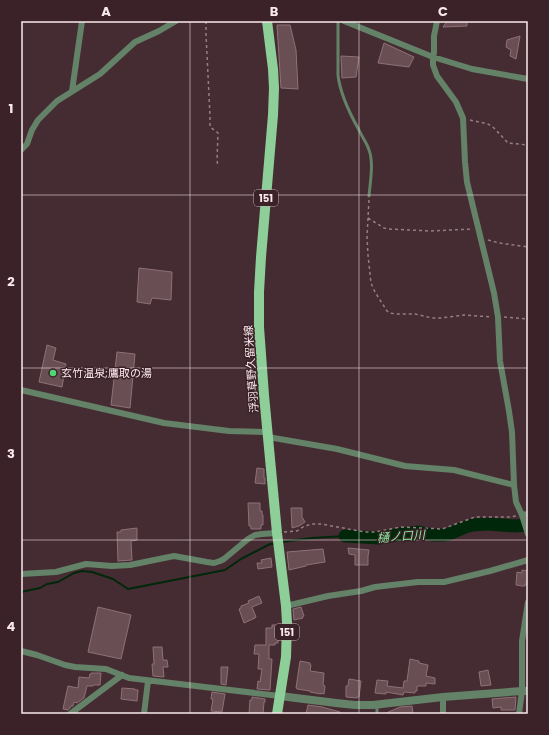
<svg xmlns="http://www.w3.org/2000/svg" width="549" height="735" viewBox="0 0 549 735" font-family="Poppins,'Noto Sans JP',sans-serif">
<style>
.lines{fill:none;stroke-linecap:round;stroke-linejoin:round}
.stream{stroke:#002709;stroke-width:2}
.river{stroke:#002709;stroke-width:13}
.building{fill:#694e54;stroke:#8f7178}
.path{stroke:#947f83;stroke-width:1.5;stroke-dasharray:3 3;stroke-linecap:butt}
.service{stroke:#638268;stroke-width:3}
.minor{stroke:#638268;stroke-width:6}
.tertiary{stroke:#638268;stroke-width:8}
.primary{stroke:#8dce99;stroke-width:10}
.grid{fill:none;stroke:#fae9ec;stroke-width:1;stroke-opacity:0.55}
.poi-dot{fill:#4fd675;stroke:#3b2228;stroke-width:1.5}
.labels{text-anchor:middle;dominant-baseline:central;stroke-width:3;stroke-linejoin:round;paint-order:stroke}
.shield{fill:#3b2228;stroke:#c1adb1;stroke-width:1}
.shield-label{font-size:10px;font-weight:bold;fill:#fae9ec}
.street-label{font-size:11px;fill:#fae9ec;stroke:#3b2228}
.poi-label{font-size:11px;fill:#fae9ec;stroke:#3b2228;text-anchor:start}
.water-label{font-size:12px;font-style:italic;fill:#85eb9b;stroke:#3b2228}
.neatline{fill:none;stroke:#fae9ec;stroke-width:1.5}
.grid-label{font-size:13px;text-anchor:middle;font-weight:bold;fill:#fae9ec}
</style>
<rect width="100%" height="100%" fill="#452c32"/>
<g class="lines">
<!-- stream -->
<path class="stream" d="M281 542 312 538 345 536
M21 592 40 588 47 584 58 582 74 573 82 571 92 572 113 579 128 589 225 570 241 559 270 544H274"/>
<!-- river -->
<path class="river" d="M345 536 379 538 401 534 419 532 433 535H444L449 534 465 527 473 525 488 524 515 526 528 525"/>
</g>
<!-- building -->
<path class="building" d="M447 21H467V26L443 27Z
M277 25H290L296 50 298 89 281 88Z
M520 36 516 59 510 56 511 50 506 47 507 40Z
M384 43 414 57 409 67 378 63Z
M341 56 359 57 356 77 342 78Z
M139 268 172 272 171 300 152 298 150 304 137 302Z
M47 345 56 348 53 360 66 364 62 387 39 382Z
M117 352 135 354 130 408 111 405Z
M257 468 264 469V478H265V484L255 483Z
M248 503H260V511H262V515H263V525H261V529H251V526H249Z
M291 508H302V517L305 522 299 526 292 528Z
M137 528V540L131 541 132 560 118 561 117 532H121V530Z
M348 548 369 550 368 556V565H355V555L349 554Z
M323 549 325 562 306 565V566L289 570 287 552Z
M271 558 272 567 258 569 257 563H262L261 560Z
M522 570 528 571 527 584H525V586H522L516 585 517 572 522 573Z
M259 596 262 603 252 607 256 617 254 618H255L244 623 239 609 241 608V606L249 603 248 601Z
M98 607 131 615 121 659 88 652Z
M301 607 304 616 302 617 303 618 294 620 293 609Z
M272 625H280V637H278V643H275V645H269V659H272L270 690 257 689 258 681 260 682 262 669H258L259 654H254L255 645H266V628H272Z
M153 647H162L163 660H167L168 667H163L164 677 153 676 152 664H154Z
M410 659 419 661V663L428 665 426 676 435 678V684L426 683V686H417V691H415V693L404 692 403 695 386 692V694L375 693 377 680 388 681 387 686 403 688 404 681H407Z
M300 661 310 663V665H311L310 671 324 673 323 685 325 686 324 694 321 693V694L310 692V691L297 689V688H296Z
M221 667H228L226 685 221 684Z
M488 670 491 685 481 686 479 672Z
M91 673H101L100 685H93V686H87L84 698 77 703 74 702 73 706H71L70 708 68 710 63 709 68 686 78 688 79 677 89 678 90 674H91Z
M349 679 361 681 359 697H357V698L346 697V686H348Z
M122 688 135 689V690H138L137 701 121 699Z
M212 692 225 694 222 712 211 711 213 699H211Z
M252 697 265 699V702H264L263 714H249L250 700H252Z
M516 697 515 710H501V707L493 708 492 699Z
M308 705 322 707 340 712V714H306Z
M412 706 413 713 384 714 400 707Z"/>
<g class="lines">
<!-- path -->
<path class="path" d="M206 21V34L210 116V127L217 132 218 133 217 160 218 167
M470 120 488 124 494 128 508 143 528 145
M369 200 368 218 384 228 389 229 430 231 473 229
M368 218 367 237 368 255 371 283 375 292 387 311 390 313 396 314H415L432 318H441L464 315 492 317
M488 240 499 243 528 247
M504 317 528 319
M284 532 297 531 303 527 311 524H321L365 532H375L401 527 442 529 475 517H509L516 516"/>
<!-- service -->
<path class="service" d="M338 21V75C340 94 350 114 359 130 362 137 367 143 369 150 374 163 370 183 369 196
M377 706V714"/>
<!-- minor -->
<path class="minor" d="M344 21 433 57 472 69 528 79
M437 21 434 36V53L433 57V65L437 76 456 102 463 118 465 162 467 182 494 293 498 317 500 361 509 411 512 432 514 485 516 502 522 515 528 514
M72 91 82 21
M21 150 27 144 32 130 38 120 57 101 100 74 135 42 159 31 176 21
M21 390 164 423 229 431 268 432
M268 437 337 449 405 466 454 470 514 485
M522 515 528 534
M21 574 56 572 86 564 112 566 130 565 174 556 207 562 214 563 220 561 224 559 248 539 255 535 262 534 277 533
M286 606 328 596 361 591 375 587 418 582H444L490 571 528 560
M21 651 37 655 65 665 75 667 106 669 129 678 280 696
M70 714 122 675
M144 714 148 681
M443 714V697
M519 714 522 691V641L528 602"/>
<!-- tertiary -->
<path class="tertiary" d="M280 696 336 703 355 705H373L443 697 522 691H528"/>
<!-- primary -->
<path class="primary" d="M267 21 273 69 274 88 273 115 261 257 259 292V327L264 395 277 533 286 606 287 623 286 657 277 714"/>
</g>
<!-- grid -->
<path class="grid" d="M190 21V714M359 21V714M21 195H528M21 368H528M21 540H528"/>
<!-- markers -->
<circle class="poi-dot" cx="53" cy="373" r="4"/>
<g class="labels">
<!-- shield labels -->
<g class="shield">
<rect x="254" y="190" width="24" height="16" rx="3"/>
<rect x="275" y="624" width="24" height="16" rx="3"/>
</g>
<g class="shield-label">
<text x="266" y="198">151</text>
<text x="287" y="632">151</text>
</g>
<!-- street labels -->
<g class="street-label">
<text transform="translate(251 369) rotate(-94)">浮羽草野久留米線</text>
</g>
<!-- poi labels -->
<g class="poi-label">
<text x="61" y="373">玄竹温泉;鷹取の湯</text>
</g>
<!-- water labels -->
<g class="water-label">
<text transform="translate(401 536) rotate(-4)">樋ノ口川</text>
</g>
</g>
<!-- border -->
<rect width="549" height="735" fill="none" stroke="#3b2228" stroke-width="44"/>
<rect x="22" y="22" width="505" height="691" class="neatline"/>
<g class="grid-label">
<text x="106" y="16">A</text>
<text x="274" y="16">B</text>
<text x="443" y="16">C</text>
<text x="11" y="113">1</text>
<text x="11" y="286">2</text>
<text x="11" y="458">3</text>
<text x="11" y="631">4</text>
</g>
</svg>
